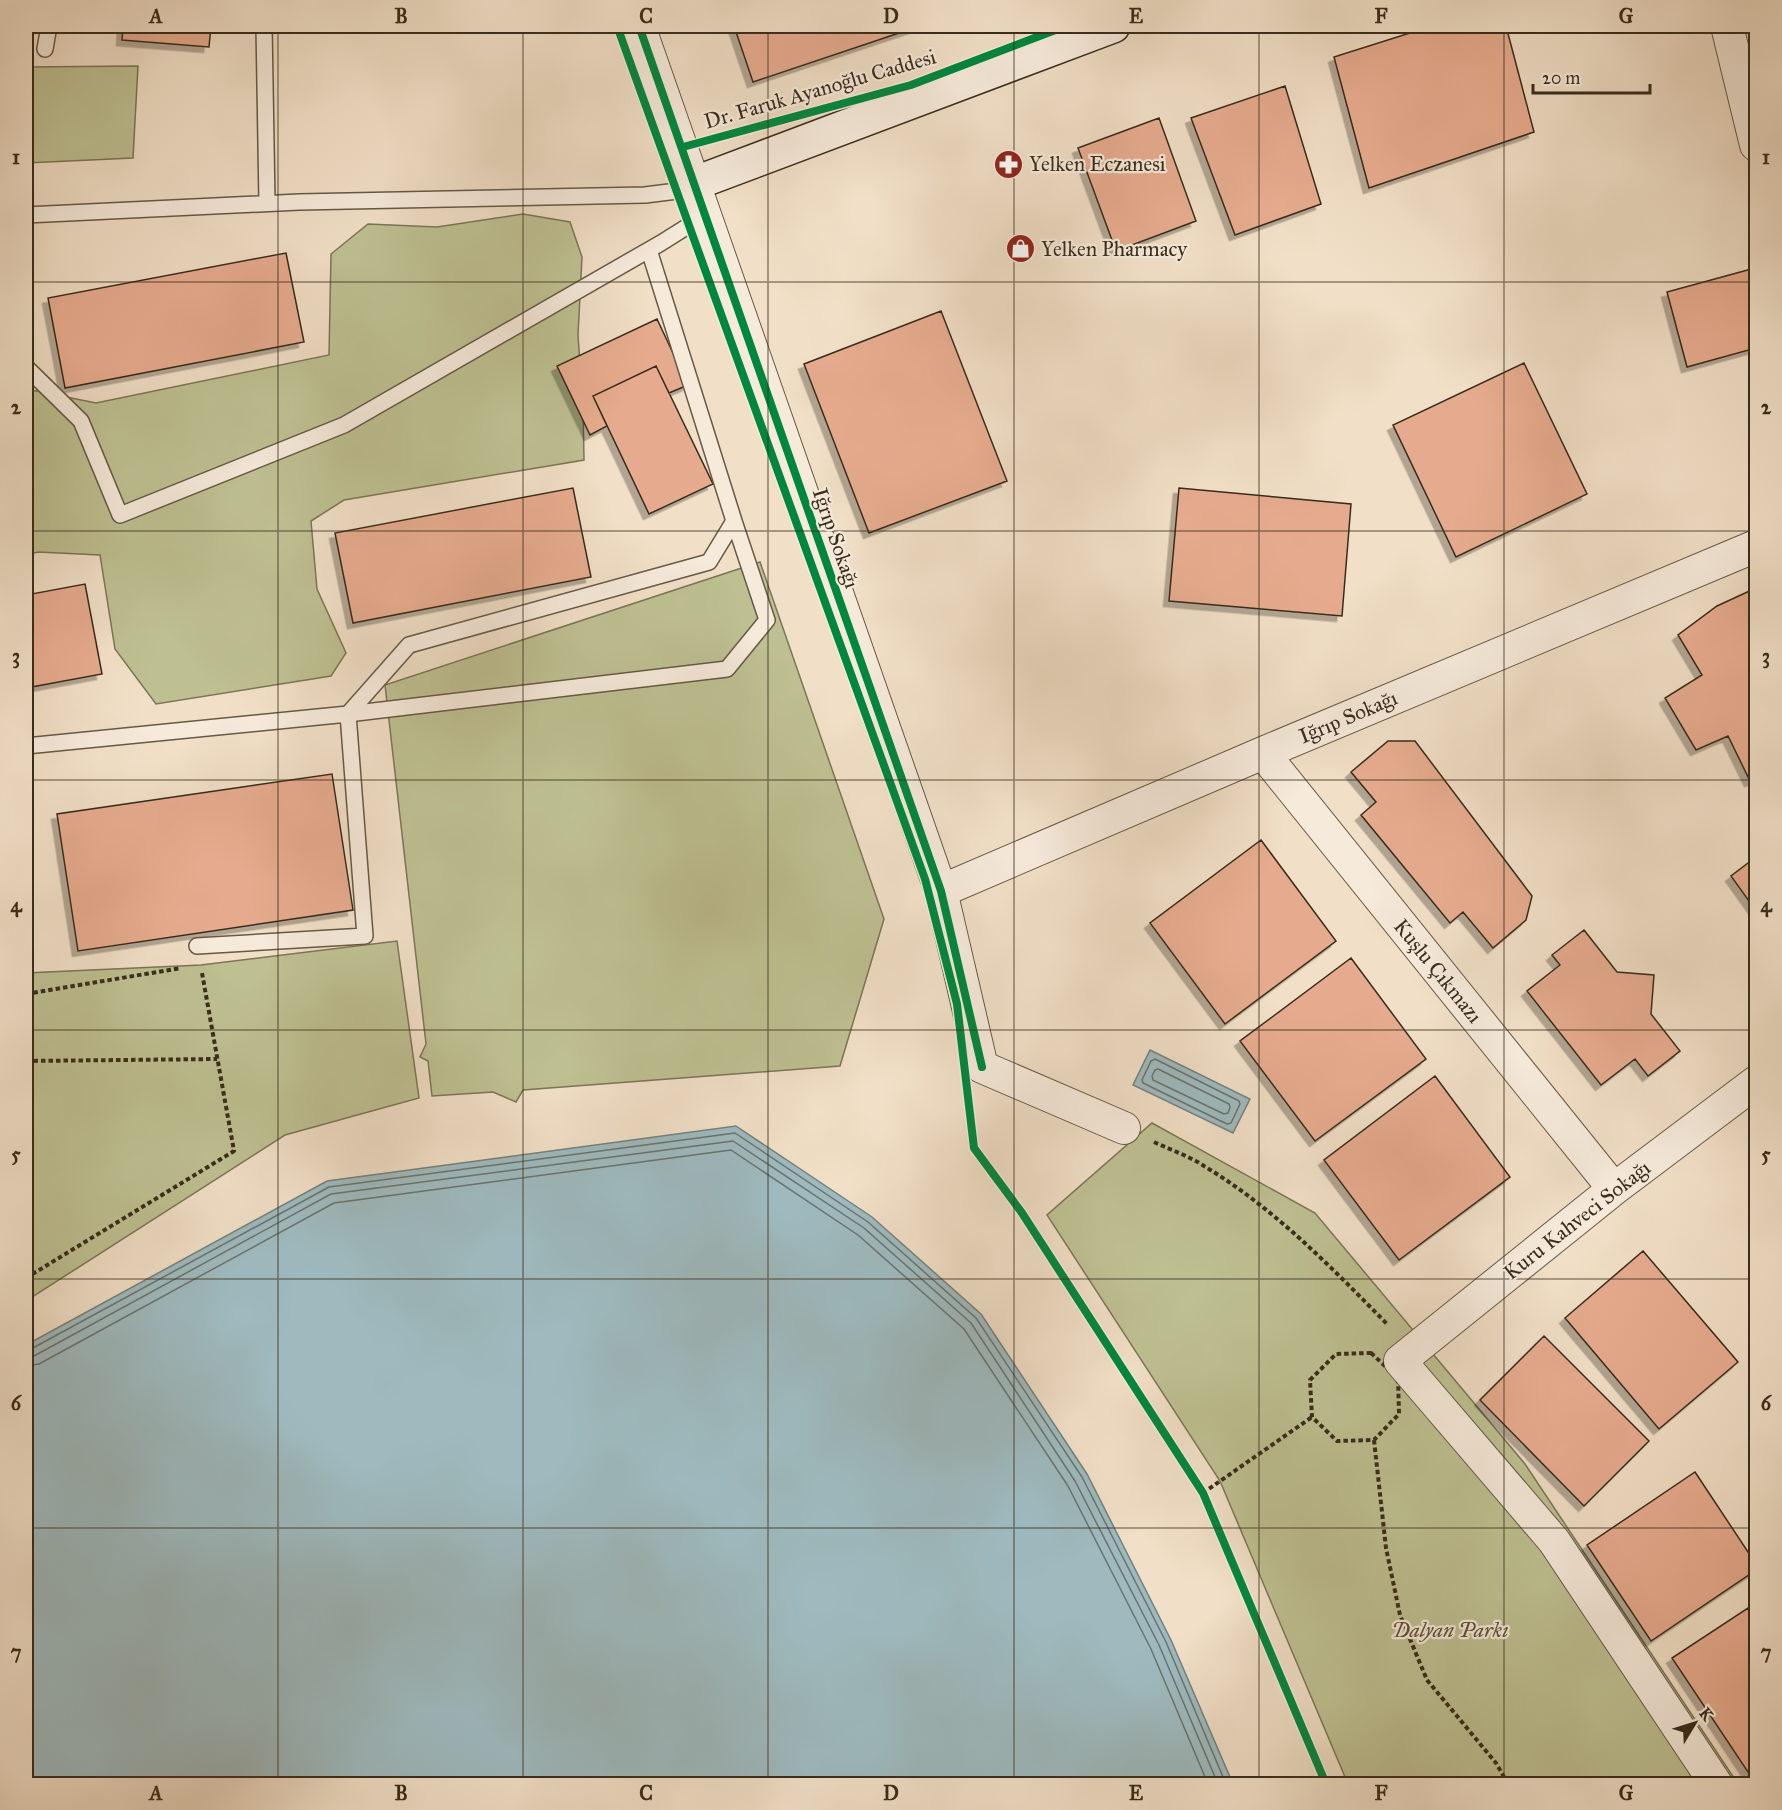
<svg xmlns="http://www.w3.org/2000/svg" width="1782" height="1810" viewBox="0 0 1782 1810" font-family="'IM FELL Great Primer',serif">
<style>
.green{fill:#bec092;stroke:#7b7656;stroke-width:1.5}
.water{fill:#9ebabf;stroke:#75817d;stroke-width:1.5}
.lines{fill:none;stroke-linecap:round;stroke-linejoin:round}
.shore{stroke:#6b736d;stroke-width:1.5}
.building{fill:#e6ab8e;stroke:#382c1b;stroke-width:1.5;filter:url(#shadow)}
.lane-casing{stroke:#665946;stroke-width:18}
.street-casing{stroke:#665946;stroke-width:34}
.secondary-casing{stroke:#382c1b;stroke-width:36}
.path{stroke:#382c1b;stroke-width:4;stroke-dasharray:4.5 3;stroke-linecap:butt}
.lane{stroke:#f6eadb;stroke-width:15}
.street{stroke:#f6eadb;stroke-width:32}
.secondary{stroke:#f6eadb;stroke-width:33}
.cycleway-casing{stroke:#f6eadb;stroke-width:11}
.cycleway{stroke:#00873e;stroke-width:8}
.grid{fill:none;stroke:#382c1b;stroke-width:1.5;stroke-opacity:0.55}
.labels{text-anchor:middle;dominant-baseline:central;stroke-width:4.5;stroke-linejoin:round;paint-order:stroke}
.street-label{font-size:21px;fill:#382c1b;stroke:#f6eadb}
.poi-label{font-size:21px;fill:#382c1b;stroke:#f6eadb;text-anchor:start}
.park-label{font-size:21px;font-style:italic;fill:#5a5139;stroke:#f6eadb}
.neatline{fill:none;stroke:#382c1b;stroke-width:2}
.grid-label{font-size:20px;text-anchor:middle;font-weight:bold;fill:#382c1b}
</style>
<defs>
<filter id="shadow"><feDropShadow dx="-5.5" dy="5.5" stdDeviation="0" flood-color="#0004"/></filter>
</defs>
<rect width="100%" height="100%" fill="#f1dfc7"/>
<filter id="stains"><feTurbulence type="fractalNoise" baseFrequency=".00333" numOctaves="4"/><feColorMatrix values="0 0 0 0 .2 0 0 0 0 .09 0 0 0 0 .02 0 0 0 .5 -.17"/></filter>
<radialGradient id="worn" r=".72"><stop offset=".6" stop-color="#630" stop-opacity="0"/><stop offset="1" stop-color="#630" stop-opacity=".3"/></radialGradient>
<!-- green -->
<path class="green" d="M26 26H32L26 67 138 66 133 158 26 163Z
M523 214 570 222 582 257 578 335 583 407 584 460 344 500 311 521 317 589 346 653 331 676 156 704 115 649 100 555 38 552 26 555V389L96 403 329 355 331 254 368 224 437 227Z
M760 562 884 919 840 1066 523 1090 516 1102 493 1092 432 1096 428 1061 420 1057 426 1044 385 685Z
M397 941 419 1098 285 1135 26 1301V973L201 965Z
M1152 1123 1315 1213 1525 1464 1738 1784H1348L1220 1481 1047 1215Z"/>
<!-- water -->
<path class="water" d="M1150 1050 1250 1099 1233 1133 1133 1085Z
M736 1126 872 1217 981 1314 1087 1474 1171 1640 1233 1784H26V1345L327 1181Z"/>
<g class="lines">
<!-- shore -->
<path class="shore" d="M1155 1059 1239 1101 1240 1104 1231 1123 1227 1124 1143 1083 1142 1080 1151 1061Z
M1158 1069 1229 1104 1230 1107 1228 1113 1224 1114 1153 1080 1152 1076 1155 1070Z
M26 1350 31 1349 329 1187 735 1133 868 1222 976 1318 1082 1477 1166 1642 1226 1784
M26 1357 34 1356 331 1194 733 1141 864 1228 971 1323 1075 1481 1159 1645 1218 1784
M26 1366 39 1364 334 1203 731 1150 858 1235 964 1329 1068 1486 1151 1649 1208 1784"/>
</g>
<!-- building -->
<path class="building" d="M123 26H211L209 47 122 40Z
M734 26H913L914 28 753 82Z
M1432 26H1506L1534 132 1369 188 1334 57Z
M1285 86 1321 204 1235 235 1191 118Z
M1159 118 1196 221 1116 251 1078 148Z
M286 253 304 342 65 388 48 298Z
M1755 268 1756 274V348L1687 367 1667 292Z
M941 311 1007 481 869 533 804 364Z
M657 319 688 385 669 393 656 366 593 396 607 426 590 435 557 366Z
M1524 363 1587 494 1456 557 1393 425Z
M656 366 713 484 649 514 593 396Z
M573 488 591 577 353 623 335 533Z
M1179 488 1351 504 1342 616 1169 601Z
M85 584 102 674 26 688V595Z
M1756 588V779L1750 781 1728 736 1696 750 1665 698 1702 675 1678 635 1717 606Z
M1388 741H1415L1532 896 1526 920 1493 948 1463 912 1450 923 1361 815 1376 802 1351 772Z
M332 774 353 910 78 951 57 814Z
M1261 840 1336 941 1225 1024 1150 923Z
M1756 857V911L1731 876Z
M1584 930 1617 972 1654 975 1651 1014 1680 1051 1648 1076 1635 1059 1601 1085 1527 991 1560 965 1552 955Z
M1351 958 1426 1059 1315 1141 1240 1041Z
M1435 1076 1510 1177 1399 1260 1324 1160Z
M1643 1251 1738 1362 1659 1429 1565 1318Z
M1544 1336 1649 1441 1584 1506 1480 1400Z
M1695 1472 1756 1564V1570L1651 1641 1587 1545Z
M1748 1608 1756 1620V1784L1672 1658Z"/>
<g class="lines">
<defs>
<path id="lane" d="M264 26 267 203
M45 49 49 26
M26 215 299 202 645 195 677 191 693 184
M26 367 81 421 120 515 344 425 661 243 704 216
M26 746 348 714 727 669 767 620 734 521
M197 946 365 936 348 714 409 645 709 562 734 521 649 250"/>
<path id="street" d="M639 26 941 891 982 1067 1124 1128
M1727 26 1756 145
M1263 753 1614 1189
M941 891 1263 753 1756 546
M1716 1784 1554 1541 1400 1361 1614 1189 1756 1082"/>
<path id="secondary" d="M693 184 1113 26"/>
</defs>
<!-- lane casing -->
<use href="#lane" class="lane-casing"/>
<!-- street casing -->
<use href="#street" class="street-casing"/>
<!-- secondary casing -->
<use href="#secondary" class="secondary-casing"/>
<!-- path -->
<path class="path" d="M26 994 181 968
M26 1061 217 1059
M1154 1142C1171 1150 1189 1156 1204 1166 1274 1208 1331 1267 1388 1325
M26 1278 234 1151 202 973
M1371 1353 1398 1378 1399 1414 1374 1440 1337 1441 1312 1417 1310 1380 1336 1354Z
M1374 1440 1386 1548 1400 1615 1427 1680 1496 1763 1508 1784
M1203 1493 1312 1417"/>
<!-- lane -->
<use href="#lane" class="lane"/>
<!-- street -->
<use href="#street" class="street"/>
<!-- secondary -->
<use href="#secondary" class="secondary"/>
<defs>
<path id="cycleway" d="M617 26 925 879 957 1004 974 1148 1022 1213 1203 1493 1326 1784
M639 26 941 891 982 1067
M683 147 911 85 1066 26"/>
</defs>
<!-- cycleway casing -->
<use href="#cycleway" class="cycleway-casing"/>
<!-- cycleway -->
<use href="#cycleway" class="cycleway"/>
</g>
<!-- grid -->
<path class="grid" d="M278 26V1784M523 26V1784M768 26V1784M1014 26V1784M1259 26V1784M1504 26V1784M26 282H1756M26 531H1756M26 780H1756M26 1030H1756M26 1279H1756M26 1528H1756"/>
<!-- icons -->
<defs>
<symbol id="pharmacy-disc" viewBox="-11 -11 22 22"><circle r="9.5" fill="#8f2418" stroke="#f6eadb"/><path d="M-2-6h4v4h4v4h-4v4h-4v-4h-4v-4h4Z" fill="#fff"/></symbol>
<symbol id="shop-disc" viewBox="-11 -11 22 22"><circle r="9.5" fill="#8f2418" stroke="#f6eadb"/><path d="M-5-2.5h2.3a2.7 3.5 0 0 1 5.4 0H5L5.5 6h-11ZM-1.5-2.5h3a1.5 2.3 0 0 0-3 0Z" fill="#fff"/></symbol>
</defs>
<g fill-rule="evenodd">
<use href="#pharmacy-disc" x="992" y="148" width="33" height="33"/>
<use href="#shop-disc" x="1004" y="232" width="33" height="33"/>
</g>
<g class="labels">
<!-- street labels -->
<g class="street-label">
<text transform="translate(820 89) rotate(-16)">Dr. Faruk Ayanoğlu Caddesi</text>
<text transform="translate(836 538) rotate(71)">Iğrıp Sokağı</text>
<text transform="translate(1348 717) rotate(-23)">Iğrıp Sokağı</text>
<text transform="translate(1438 971) rotate(51)">Kuşlu Çıkmazı</text>
<text transform="translate(1577 1220) rotate(-38)">Kuru Kahveci Sokağı</text>
</g>
<!-- poi labels -->
<g class="poi-label">
<text x="1029" y="164">Yelken Eczanesi</text>
<text x="1041" y="249">Yelken Pharmacy</text>
</g>
<!-- park labels -->
<g class="park-label">
<text x="1450" y="1630">Dalyan Parkı</text>
</g>
</g>
<!-- margin -->
<rect width="1782" height="1810" fill="none" stroke="#f1dfc7" stroke-width="66"/>
<!-- north arrow -->
<g transform="translate(1695 1723) rotate(52)" stroke="#f6eadb" stroke-width="4.5" paint-order="stroke">
<path d="M0-4.5L10 22L0 15L-10 22Z" fill="#382c1b"/>
<text y="-9" font-size="16" font-weight="bold" text-anchor="middle" fill="#382c1b">K</text>
</g>
<!-- scale -->
<path d="M1533 84v9h117v-9" fill="none" stroke="#382c1b" stroke-width="3"/>
<text x="1542" y="84" font-size="18" fill="#382c1b" stroke="#f6eadb" stroke-width="4.5" paint-order="stroke">20 m</text>
<rect x="33" y="33" width="1716" height="1744" class="neatline"/>
<g class="grid-label">
<text x="156" y="23">A</text>
<text x="401" y="23">B</text>
<text x="646" y="23">C</text>
<text x="891" y="23">D</text>
<text x="1136" y="23">E</text>
<text x="1381" y="23">F</text>
<text x="1626" y="23">G</text>
<text x="16" y="164">1</text>
<text x="1766" y="164">1</text>
<text x="16" y="414">2</text>
<text x="1766" y="414">2</text>
<text x="16" y="663">3</text>
<text x="1766" y="663">3</text>
<text x="16" y="912">4</text>
<text x="1766" y="912">4</text>
<text x="16" y="1161">5</text>
<text x="1766" y="1161">5</text>
<text x="16" y="1410">6</text>
<text x="1766" y="1410">6</text>
<text x="16" y="1659">7</text>
<text x="1766" y="1659">7</text>
<text x="156" y="1800">A</text>
<text x="401" y="1800">B</text>
<text x="646" y="1800">C</text>
<text x="891" y="1800">D</text>
<text x="1136" y="1800">E</text>
<text x="1381" y="1800">F</text>
<text x="1626" y="1800">G</text>
</g>
<rect width="100%" height="100%" filter="url(#stains)"/>
<rect width="100%" height="100%" fill="url(#worn)"/>
</svg>
